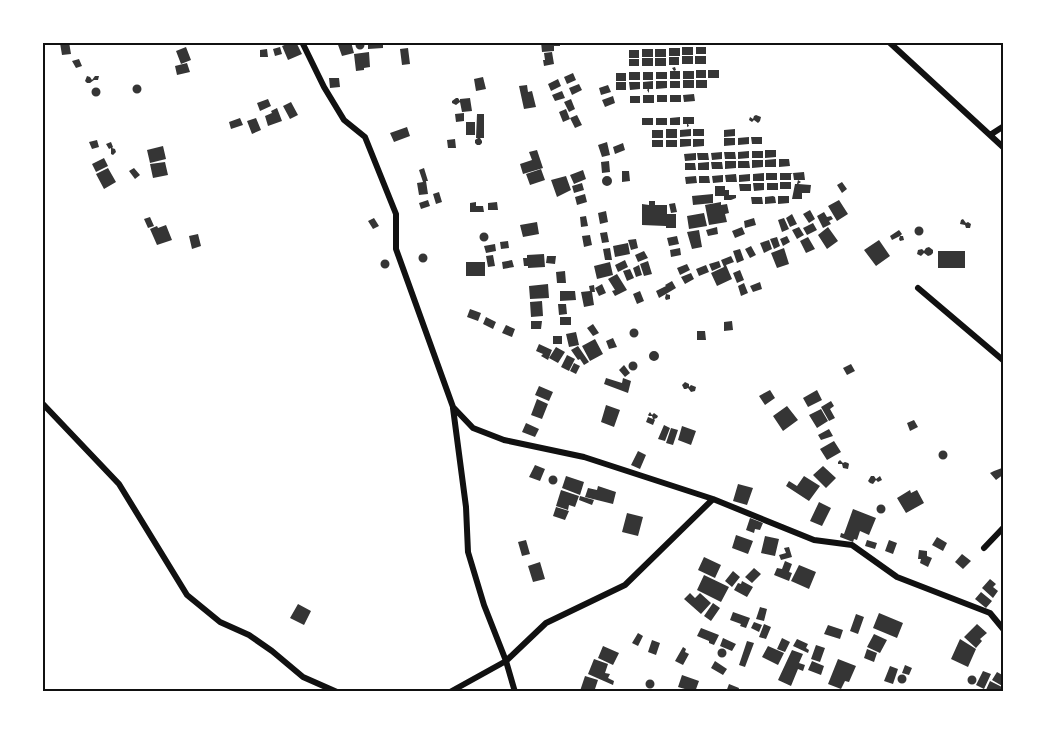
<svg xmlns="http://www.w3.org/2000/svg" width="1046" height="734" viewBox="0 0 1046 734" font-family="'Open Sans',sans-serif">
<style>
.building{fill:#353535}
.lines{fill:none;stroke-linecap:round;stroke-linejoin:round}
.minor{stroke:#111;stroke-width:6}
.neatline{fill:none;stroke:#111;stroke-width:2}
</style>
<rect width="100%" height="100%" fill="#fff"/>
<!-- building -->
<path class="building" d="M355.5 45a4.5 4.5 0 1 1 9 0a4.5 4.5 0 1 1-9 0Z
M69 42 71 54 62 55 60 43Z
M292 42H296L302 54 288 60 282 46Z
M337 42H351L354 53 342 56Z
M368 42H383V48L368 49Z
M541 42H560V46H554V51L542 52Z
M186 47 191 60 181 64 176 51Z
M280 47 282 54 275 56 273 49Z
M682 47H693V55H682Z
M696 47H706V54H696Z
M408 48 410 64 402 65 400 49Z
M669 48H680V56H669Z
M267 49 268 57H260V50Z
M642 49H653V57H642Z
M655 49H666V57H655Z
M629 50H639V58H629Z
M369 52 370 67 364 68V70L356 71 354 54Z
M552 52 554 64 544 66 543 60H545L544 53Z
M682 56H693V64H682Z
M695 56H706V64H695Z
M669 57H679V65H669Z
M642 58H653V66H642Z
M655 58H666V66H655Z
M79 59 82 66 76 68 72 61Z
M629 59H639V66H629Z
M187 63 190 72 177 75 175 66Z
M675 67 676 70 674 71H680V79H670V71H674L672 68Z
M696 70H706V78H696Z
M708 70H719V78H708Z
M683 71H694V79H683Z
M629 72H640V80H629Z
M643 72H653V80H643Z
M656 72H667V79H656Z
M573 73 576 80 567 84 564 77Z
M616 73H626V81H616Z
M87 76 90 77 92 80 95 76H99L98 80H94L90 83H87L85 81Z
M483 77 486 89 476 91 474 79Z
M329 78H339L340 87 330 88Z
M558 79 561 86 551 91 548 84Z
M683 80H694V88H683Z
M696 80H707V88H696Z
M653 81V89H649V93L647 90 648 89H643V82Z
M656 81H667V88L656 89Z
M670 81H680V88H670Z
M616 82H626V90H616Z
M629 82H640V89L630 90Z
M579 84 582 90 572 95 569 88Z
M132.5 89a4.5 4.5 0 1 1 9 0a4.5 4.5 0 1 1-9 0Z
M527 85 528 92 532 91 536 107 524 109 519 86Z
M608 85 611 92 601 95 599 88Z
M91.5 92a4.5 4.5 0 1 1 9 0a4.5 4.5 0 1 1-9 0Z
M562 91 565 98 555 101 552 95Z
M694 94 695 101 684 102 683 95Z
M643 95H654V103H643Z
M657 95H667V102H657Z
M670 95H681V102H670Z
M613 96 615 103 605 107 602 100Z
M630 96H640V103H630Z
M456 98H458L460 101V99L470 98 472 111 462 112 460 102 456 105 452 103V101Z
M268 99 271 106 260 111 257 103Z
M571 99 575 109 569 112 564 102Z
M291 102 298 115 290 119 283 106Z
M277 108 282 121 268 126 265 116 272 113 271 111Z
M566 109 570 119 563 122 559 112Z
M464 113V121L456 122 455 114Z
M477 114H484V138H480L482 141V143L480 145H477L475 143V140L478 138H476Z
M577 115 582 125 575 128 570 118Z
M756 115 761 117 760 121 758 123 754 120 752 122 749 120 750 117 753 119 754 116Z
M680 117V125H670V118Z
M683 117H694V124H688L689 126 687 127V124H683Z
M240 118 243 125 231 129 229 122Z
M256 118 261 130 252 134 247 121Z
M642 118H653V125H642Z
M656 118H667V125H656Z
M466 122H475V135H466Z
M407 127 410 136 394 142 390 133Z
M666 129H677V138H666Z
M691 129V136L680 137V130Z
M693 129H704V136H693Z
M735 129V136L724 137V130Z
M652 130H663V138H652Z
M749 137V144L738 145V138Z
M751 137H762V144H752Z
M724 138H735V145L724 146Z
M455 139 456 148H448L447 140Z
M680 139H691V146L680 147Z
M693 139H704V146L693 147Z
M97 140 99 147 92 149 89 142Z
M652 140H663V147H652Z
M666 140H677V147H666Z
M111 142 113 147 112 148 115 149 116 152 113 155 111 154V148L109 149 106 144Z
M607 142 610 155 602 157 598 145Z
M623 143 625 150 615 154 613 147Z
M163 146 166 159 150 163 147 150Z
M537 150 543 168 523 174 520 164 532 160 529 152Z
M765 150H776V157L765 158Z
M749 151V158L738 159V152Z
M752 151H763V158H752Z
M722 152V159L712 160 711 153Z
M724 152H735L736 159H725Z
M696 153V160L685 161 684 154Z
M697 153H708L709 160H698Z
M104 158 108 166 96 172 92 164Z
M776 159V167H765V160Z
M779 159H789L790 166 779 167Z
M752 160H763V167L752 168Z
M609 161 610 172 602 173 601 162Z
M725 161H736V168L725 169Z
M738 161H749L750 168H738Z
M165 162 168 175 153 178 150 164Z
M709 162V170H698V163Z
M711 162H722L723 169H712Z
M685 163H695L696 170H685Z
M108 168 116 182 104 189 96 174Z
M134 168 140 175 135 179 129 171Z
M424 168 428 181H426L428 194 419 195 417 183 423 182 419 170Z
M541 169 545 180 530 185 526 174Z
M583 170 586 179 574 184 570 175Z
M622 171H629L630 181 622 182Z
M804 172 805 180H798L801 182 798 184 811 185 810 193H802V199H792L795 184H797L798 180H794L793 173Z
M764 173V181H753V174Z
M766 173H777V180H766Z
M780 173H793L791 174V180H780Z
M736 174 737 182H726L725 175Z
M750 174V181L739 182V175Z
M723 175V182L713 183 712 176Z
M566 176 571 190 557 197 551 180Z
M696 176 697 183 686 184 685 177Z
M699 176H709L710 183H699Z
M602 181a5 5 0 1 1 10 0a5 5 0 1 1-10 0Z
M780 182H791V189H780Z
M842 182 847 189 842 193 837 185Z
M582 183 584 190 574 193 572 186Z
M753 183H764V190L754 191Z
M767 183H778V190H767Z
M739 184H751V191H740Z
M715 186H725V190H729V195H736V198L731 200H724V196H715Z
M439 192 442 202 436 204 433 194Z
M585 194 587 202 577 205 575 197Z
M713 194V203L693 205 692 196Z
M773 196 775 197 776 203 765 204V197Z
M778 196H789V203L778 204Z
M751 197H762L763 204H752Z
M428 200 430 206 421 209 419 203Z
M839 200 848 214 837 221 828 206Z
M649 201H655V205H667V214H676V228H666V226L642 225V204L649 205Z
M476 202V206H483L484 212H470V203Z
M497 202 498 210H488V203Z
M721 202V205L727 204 729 213 725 214 727 222 709 225 705 205Z
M675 203 677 212 671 213 669 204Z
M810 210 815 219 809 223 803 214Z
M606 211 608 222 600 224 598 213Z
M824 212 827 217 831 216 833 219 829 221 831 224 823 228 817 216Z
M704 213 707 226 689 229 687 216Z
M792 214 797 224 790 227 786 218Z
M586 216 588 226 581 227 580 217Z
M150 217 154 226 148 228 144 219Z
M374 218 379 226 373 229 368 221Z
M754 218 756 225 745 228 744 221Z
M784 218 789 229 782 232 778 220Z
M963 219 966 223 968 222 971 224 970 228H966L965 225 960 224 961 220Z
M537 222 539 234 523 237 520 225Z
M813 223 817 230 807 235 803 228Z
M166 225 172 240 157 245 150 229 157 226 158 228Z
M914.5 231a4.5 4.5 0 1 1 9 0a4.5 4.5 0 1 1-9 0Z
M717 227 718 234 708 236 706 230Z
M742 227 745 234 735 238 732 231Z
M799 227 804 235 797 239 792 230Z
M828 227 838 241 827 249 818 235Z
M699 230 702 247 692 249 687 232Z
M899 230 902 234 900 236H903L904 240 900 241 899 239 900 236 892 240 890 236Z
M607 232 609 242 602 243 600 233Z
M479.5 237a4.5 4.5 0 1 1 9 0a4.5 4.5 0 1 1-9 0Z
M198 234 201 246 192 249 189 236Z
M590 235 592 245 584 247 582 236Z
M677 236 679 244 669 246 667 238Z
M787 236 790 242 783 246 780 239Z
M777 237 780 246 774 249 770 239Z
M808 237 815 249 806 253 800 241Z
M636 239 638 248 631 250 628 240Z
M769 240 772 249 764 253 760 243Z
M879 240 890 256 876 266 864 250Z
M508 241 509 248 501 249 500 242Z
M628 243 630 254 615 257 613 246Z
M495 244 496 251 486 253 484 246Z
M751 246 756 255 750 258 745 249Z
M929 247 933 250V253L931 255 928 256 924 253 921 256 917 254 918 250 922 249 924 251 926 248Z
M610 248 612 260H605L603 249Z
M680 248 681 255 671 257 670 250Z
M784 248 789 264 777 268 771 253Z
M740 249 744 260 737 263 733 251Z
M644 251 648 258 638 262 635 255Z
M938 251H965V268H938Z
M418.5 258a4.5 4.5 0 1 1 9 0a4.5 4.5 0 1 1-9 0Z
M544 254 545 267 528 268V266H524L523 258H527V255Z
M493 255 495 266 488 267 486 256Z
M547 256H556L555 264 546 263Z
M731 256 734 262 726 265 732 279 717 286 711 273 724 267 721 260Z
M380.5 264a4.5 4.5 0 1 1 9 0a4.5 4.5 0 1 1-9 0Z
M512 260 514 267 503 269 502 262Z
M625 260 628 267 618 272 615 265Z
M648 261 652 274 644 276 640 264Z
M719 261 721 267 712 271 709 264Z
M466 262H485V276H466Z
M610 262 613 275 597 279 594 266Z
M687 264 690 270 680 275 677 268Z
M639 265 642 275 636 277 633 268Z
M706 265 709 272 699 276 696 269Z
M630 269 634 278 627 281 623 271Z
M740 270 744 280 737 283 733 273Z
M565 271 566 283H557L556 272Z
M691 273 694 279 685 284 681 277Z
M617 274 627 290 615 296 612 291 615 290 608 279Z
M672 281 676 288 666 294 670 295V299L666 300 665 298 666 294 659 298 656 291 666 286 665 285Z
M760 282 762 289 753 292 750 286Z
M744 283 748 293 741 296 738 286Z
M548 284 549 298 530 299 529 286Z
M602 284 606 293 599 296 595 288Z
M594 285 595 292H592L594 305 584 307 581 292 590 291 589 286Z
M560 291H575L576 300 560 301Z
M640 291 644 301 637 304 633 294Z
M542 301 543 316 531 317 530 302Z
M558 304H566L567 314 559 315Z
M470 309 481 313 478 321 467 317Z
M486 317 496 322 493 329 483 324Z
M560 317H571V325H560Z
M531 321H542L541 329H531Z
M732 321 733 330 724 331V322Z
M593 324 599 333 593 336 587 328Z
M506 325 515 329 512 337 502 333Z
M629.5 333a4.5 4.5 0 1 1 9 0a4.5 4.5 0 1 1-9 0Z
M697 331H705L706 340H697Z
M576 332 579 345 569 347 566 334Z
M553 336H562V344H553Z
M613 338 617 347 609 349 606 341Z
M595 339 603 354 590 361 582 346Z
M539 344 552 350 548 360 541 356 543 354 536 351Z
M578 346 589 362 584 365 580 359 578 360 571 350Z
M556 347 565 352 558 363 549 358Z
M649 356a5 5 0 1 1 10 0a5 5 0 1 1-10 0Z
M567 355 575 359 569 371 561 367Z
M628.5 366a4.5 4.5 0 1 1 9 0a4.5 4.5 0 1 1-9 0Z
M574 363 580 366 576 374 570 371Z
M851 364 855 371 847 375 843 368Z
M624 365 630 373 625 377 619 370Z
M606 378 622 383 623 378 631 381 628 393 604 384Z
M685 382 689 384V387L691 385 696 387 695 391 691 392 688 388 686 389H684L682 385Z
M539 386 553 392 549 401 535 395Z
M770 390 775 398 765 405 759 396Z
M817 390 822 400 808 407 803 398Z
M537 399 548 404 542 419 531 415Z
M831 401 834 406 830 409 835 418 829 421 821 407Z
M606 405 620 410 614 427 601 422Z
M787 406 798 420 783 431 773 416Z
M821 409 828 421 817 428 809 415Z
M650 412 652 415 654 413 658 416 657 418 654 419 655 420 653 425 646 422 648 417 653 419 652 416H649L648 415Z
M914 420 918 427 910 431 907 423Z
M526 423 539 429 535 437 522 432Z
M664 425 670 428 665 441 658 439Z
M682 426 696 431 691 445 678 440Z
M671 428 678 430 673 445 666 443Z
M829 429 833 436 821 440 818 435Z
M834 441 841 452 827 460 820 449Z
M938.5 455a4.5 4.5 0 1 1 9 0a4.5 4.5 0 1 1-9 0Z
M638 451 646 455 640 469 631 465Z
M840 460 843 463 845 462 848 463 849 464 848 469 843 468 842 464H838V462Z
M535 465 545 469 540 481 529 477Z
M823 466 836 478 826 488 813 475Z
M1002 468 1004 471V474L996 480 990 473 994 471V472V471Z
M548.5 480a4.5 4.5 0 1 1 9 0a4.5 4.5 0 1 1-9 0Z
M566 476 584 482 580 495 562 488Z
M804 476 820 486 809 501 786 486 789 481 797 486Z
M871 476H874L876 479 880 476 882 480 878 482 876 480 873 484 870 483 868 481Z
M738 484 753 488 747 505 733 501Z
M598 486 616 492 613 504 585 497 588 488 597 490Z
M561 490 579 496 575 507 569 505 568 510 556 506Z
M910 490 911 493 917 490 924 503 906 513 897 498Z
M580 496 594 500 592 505 579 500Z
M819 502 831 508 822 526 810 521Z
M876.5 509a4.5 4.5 0 1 1 9 0a4.5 4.5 0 1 1-9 0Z
M556 507 569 511 565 520 553 516Z
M853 509 876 518 869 535 860 531 857 540 854 539 853 542 840 537 841 533 844 534Z
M627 513 643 517 638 536 622 532Z
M750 518 763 523 760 530 755 529 754 533 746 530Z
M736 535 753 541 748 554 732 548Z
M765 536 779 539 775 556 761 553Z
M937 537 947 543 943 551 932 545Z
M526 540 530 554 522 556 518 542Z
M867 540 877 543 875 549 865 546Z
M889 540 897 543 893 554 885 551Z
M789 547 792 557 781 560 779 555 786 553 784 548Z
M919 550 927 551V556L932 558 928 567 920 563 921 559H918Z
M962 554 971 561 963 569 955 562Z
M704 557 721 565 715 578 698 570Z
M785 561 792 564 789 572 792 573 789 581 774 575 777 568 782 569Z
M540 562 545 579 533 582 528 566Z
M799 565 816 572 809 589 791 581Z
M754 568 761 574 752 583 745 577Z
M733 571 740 577 732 587 725 581Z
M704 575 729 587 721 602 697 590Z
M990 579 996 584 993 587 998 591 993 598 982 588Z
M742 581 753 587 747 597 734 590 738 583 741 584Z
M981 592 992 601 986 608 975 599Z
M690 593 695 598 700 593 711 603 701 614 684 599Z
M713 603 720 608 711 621 704 616Z
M298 604 311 611 304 625 290 618Z
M760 607 767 609 764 621 756 619Z
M733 612 750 618 746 628 740 626 741 624 730 620Z
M879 613 903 623 897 638 873 628Z
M856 614 864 617 858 634 850 631Z
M754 622 762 625 759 632 751 628Z
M764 624 771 627 766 639 759 637Z
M977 624 987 633 980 639 982 641 976 648 964 637Z
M828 625 843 630 840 639 824 634Z
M701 628 719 635 714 645 709 643V641L697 636Z
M638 633 643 636 638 646 632 643Z
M874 634 887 640 880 653 867 647Z
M723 638 736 644 732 651 720 646Z
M782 638 790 642 785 652 777 649Z
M797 639 808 644 806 648 809 650 808 653 793 646Z
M960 639 976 649 968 667 951 659Z
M652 640 660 643 656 655 648 652Z
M747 641 754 643 745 667 739 665Z
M816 645 825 648 820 662 811 659Z
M603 646 619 653 613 665 598 658Z
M768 646 784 653 778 665 762 657Z
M683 647 686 649 685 652 689 654 683 665 675 661Z
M717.5 653a4.5 4.5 0 1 1 9 0a4.5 4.5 0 1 1-9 0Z
M867 649 877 653 874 662 864 658Z
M792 650 803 654 799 663 805 665 803 671 798 669 791 686 778 680Z
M594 659 608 664 605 673 610 674 608 678 614 681 613 685 588 674Z
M838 659 856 666 849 682 845 681 841 689 828 684Z
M715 661 727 669 723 675 711 668Z
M812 661 824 666 821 675 808 670Z
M905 665 912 668 909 675 902 673Z
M890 666 898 669 893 684 884 681Z
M983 671 991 674 984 689 976 685Z
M997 672 1004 676V687L992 680Z
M897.5 679a4.5 4.5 0 1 1 9 0a4.5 4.5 0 1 1-9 0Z
M682 675 699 681 695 692 678 687Z
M967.5 680a4.5 4.5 0 1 1 9 0a4.5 4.5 0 1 1-9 0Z
M585 676 598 680 594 692 580 691Z
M645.5 684a4.5 4.5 0 1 1 9 0a4.5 4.5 0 1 1-9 0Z
M990 681 1004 688 1003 692H985Z
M729 684 739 688 738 692H726Z"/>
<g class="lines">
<!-- minor -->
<path class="minor" d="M302 42 324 87 344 120 365 137 396 214V249L453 407 473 428 504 440 584 457 713 499
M889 42 1004 148
M990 135 1004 126
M918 288 1004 361
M42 403 119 484 187 595 220 622 249 635 272 651 303 677 337 692
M453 408 466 507 468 552 484 605 506 661 515 692
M984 548 1004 527
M450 692 506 661 546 623 625 585 713 499 814 540 852 545 897 577 990 613 1004 630"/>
</g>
<!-- border -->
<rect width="1046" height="734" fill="none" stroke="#ffffff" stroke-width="87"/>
<rect x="44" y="44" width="958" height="646" class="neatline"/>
</svg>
